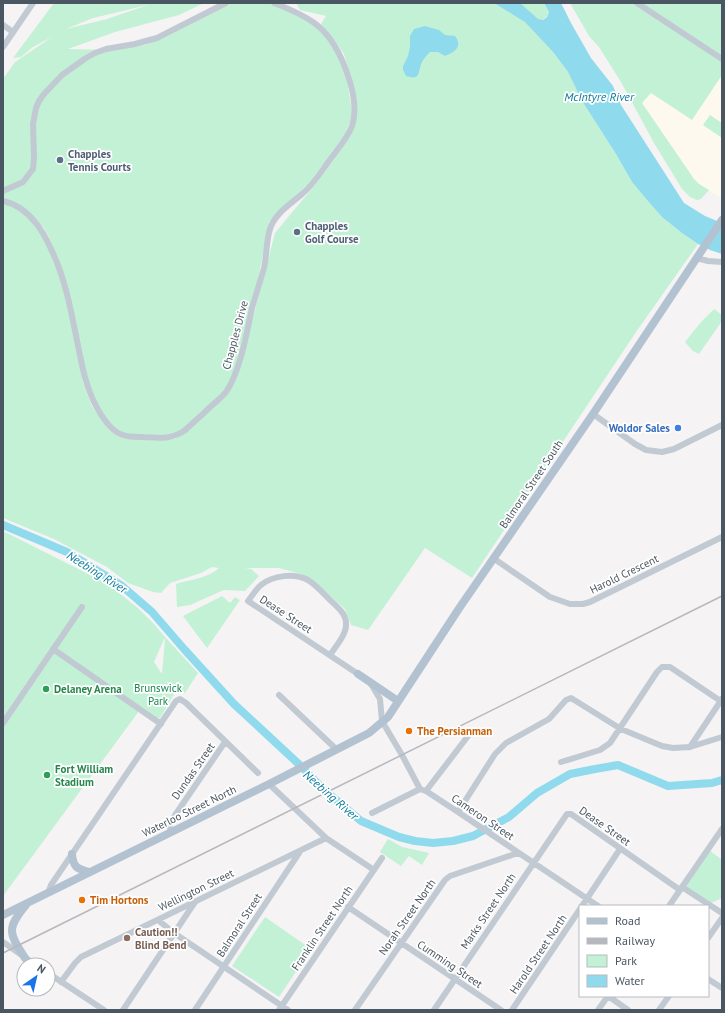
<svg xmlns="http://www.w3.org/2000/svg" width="725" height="1013" viewBox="0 0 725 1013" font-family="'PT Sans',sans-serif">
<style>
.commercial{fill:#fdf9ef}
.green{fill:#c3f1d5;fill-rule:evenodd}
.water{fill:#90daee}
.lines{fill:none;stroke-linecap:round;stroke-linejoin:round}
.river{stroke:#90daee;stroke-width:8}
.minor{stroke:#c1cad2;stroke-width:6}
.major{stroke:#b3c2d1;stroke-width:8}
.rail{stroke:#b5b8bd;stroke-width:1.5}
.service-dot{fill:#5c6f8a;stroke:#fff;stroke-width:1.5}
.shop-dot{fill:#3f7fe0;stroke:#fff;stroke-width:1.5}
.leisure-dot{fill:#2e9e5b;stroke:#fff;stroke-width:1.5}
.food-dot{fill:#e8710a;stroke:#fff;stroke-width:1.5}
.education-dot{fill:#8d6e63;stroke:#fff;stroke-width:1.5}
.labels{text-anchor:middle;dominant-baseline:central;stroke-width:3.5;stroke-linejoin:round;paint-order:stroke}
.service-label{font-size:11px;font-weight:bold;fill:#4e5e75;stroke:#fff;text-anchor:start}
.street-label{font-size:11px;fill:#4a5661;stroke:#fff}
.shop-label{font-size:11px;font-weight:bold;fill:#366cbe;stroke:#fff;text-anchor:end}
.park-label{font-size:11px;fill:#17864f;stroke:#fff}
.leisure-label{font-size:11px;font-weight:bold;fill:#27864d;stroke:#fff;text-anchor:start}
.food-label{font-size:11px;font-weight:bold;fill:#c56008;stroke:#fff;text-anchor:start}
.education-label{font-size:11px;font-weight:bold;fill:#785e54;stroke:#fff;text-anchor:start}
.water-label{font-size:12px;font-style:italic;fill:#0c7c9b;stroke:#fff}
</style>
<rect width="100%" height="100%" fill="#f5f3f3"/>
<!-- commercial -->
<path class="commercial" d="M722 75V199L699 184 694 179 642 103 651 92 692 120Z"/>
<!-- green -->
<path class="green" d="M54 3H204L179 15 115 32 68 49 114 50 145 45 166 37 232 3H268L296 15 316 27 327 38 337 54 347 81 351 105 352 115 350 122 345 134 337 146 312 179 307 185 273 218 269 222C261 271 249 317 236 365L231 378 227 386 221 393 187 426 179 431 165 435 130 434 119 431 113 426 101 411 80 364 83 382 87 394 92 406 102 421 109 430 117 436 123 438 131 439H175L226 395 247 341 275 233 319 180 343 147 357 110 354 86 344 54 335 41 321 24 326 16 300 10 296 3H544L549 12C546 21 537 22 529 26L553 52 568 72 582 101 616 154 632 182 647 200 662 217 682 233 698 244 636 332 472 578 425 548 368 630 351 625 345 609 307 576 290 571 279 568H245L251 569 259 576 245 591 224 590 190 605 177 607 176 584C192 579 206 579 219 568L212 567 201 573 170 583 161 593 153 592 128 583 107 567 88 557 54 539 3 518V204L14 206 24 213 52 243 44 228 35 218 3 199V79L15 62 52 37 33 47 21 57 13 58ZM148 5 107 19 66 29 93 18Z
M570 3H722V75L692 120 651 93 642 103 694 179 699 184 709 190 701 199 697 200 690 197 682 189 654 143 621 82 599 47 589 36Z
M710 115 722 123V138L703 125Z
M714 309 722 315V321L699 354 693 351 685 342 701 322Z
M3 531 108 584 139 609 153 623 165 637 198 673 185 693 166 681 174 694 160 718H159L158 719 142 707 3 896ZM164 639H165L162 674 154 662Z
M222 596 230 603 235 597 240 600 207 648 183 616Z
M388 839 402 847 429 853 422 865 409 856 401 866 380 852Z
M709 850 721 859 722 858V900L720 899 711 903 686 887Z
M265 917 311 949 279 997 232 966Z"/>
<!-- water -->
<path class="water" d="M494 3H520L538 19 543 20 547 17 549 12 544 3H561L571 23 591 58 613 86 621 105 684 203 705 216 722 223V254L710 250 698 244 682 233 662 217 647 200 632 182 616 154 582 101 568 72 553 52 525 22Z
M425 26 439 30 445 35 455 36C463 47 455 52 445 56L438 52H430C427 55 424 58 422 62 417 72 422 81 406 76L403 70V66L408 56 410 47V36L414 29Z"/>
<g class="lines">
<!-- river -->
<path class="river" d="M3 525 67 552 122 586 152 612 184 649 234 704 303 768 322 788 361 821 399 837 415 841 433 843 453 841 473 836 509 817 537 793 570 774 595 769 618 765 668 786 712 783 722 780"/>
<!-- minor -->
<path class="minor" d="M637 3 722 59
M3 25 13 32
M3 47 33 3
M3 191 23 182 33 169 34 158 33 124 36 108 39 101 44 94 62 75 86 58 95 53 106 49 135 44 157 38 226 3
M3 201C17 204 26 211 35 222 43 231 47 240 52 251 68 285 73 323 81 360 85 381 91 401 104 419 107 423 110 427 114 430 122 437 132 437 143 437 159 438 169 440 184 431 191 425 197 419 204 413 211 406 220 399 226 392 240 372 247 332 252 308 256 295 260 281 264 268 267 255 266 241 270 229 275 213 291 204 302 194 313 185 321 172 329 161 337 150 347 139 352 126 358 108 352 86 346 70 331 29 313 18 274 3
M696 258 708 261 722 262
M593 414 635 444 646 450 662 452 674 449 722 425
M493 558 550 597 570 604H583L590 602 722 537
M53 649 161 724
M330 655C336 646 347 634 346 623 346 613 335 605 329 599 322 592 316 585 308 580 295 573 273 575 261 585 256 589 252 596 248 601L361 676
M371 684 380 699 382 721 402 755 420 789 426 791 458 812 598 906
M279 695 336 749
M3 723 82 607
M690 747 722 699
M561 762 600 750 610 743 657 672 662 667H670L722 702
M269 784 326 838 374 870
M426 791 468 736
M458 812 495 754 506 743 549 719 566 700 571 698 621 729 662 746 673 748 690 747 722 737
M372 813 420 789
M171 832 169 824 225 742
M682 887 722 913
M48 893 51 885 176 701 180 699 186 703 258 773
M582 906 620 849
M669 906 722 829
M348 907 501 1010
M158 920 174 933 288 1010
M708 938 722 918
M3 942 36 965
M48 973 104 1010
M708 979 722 988
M61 982 75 963 81 957 326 838
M608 996 628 1010
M123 1010 195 902
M195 1010 299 853
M279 1010 382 858
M355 1010 445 880 450 876 518 853
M434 1010 567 814H571L680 890
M512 1010 580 909
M598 1010 608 996
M659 1010 669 996"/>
<!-- major -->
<path class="major" d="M358 674 398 701
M72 854C73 867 77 869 89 872
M3 915 269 784 369 733 388 717 460 607 593 414 722 220
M25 958C9 933 6 929 26 905"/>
<!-- rail -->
<path class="rail" d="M3 953 722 596"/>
</g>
<!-- markers -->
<g class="service-dot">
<circle cx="60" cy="160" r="4"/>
<circle cx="297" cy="232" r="4"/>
</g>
<circle class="shop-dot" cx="678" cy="428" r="4"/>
<g class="leisure-dot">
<circle cx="46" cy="689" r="4"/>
<circle cx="47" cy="775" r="4"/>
</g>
<g class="food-dot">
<circle cx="409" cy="731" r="4"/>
<circle cx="82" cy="900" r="4"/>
</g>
<circle class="education-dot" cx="127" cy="938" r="4"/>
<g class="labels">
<!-- service labels -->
<g class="service-label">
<text x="68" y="154">Chapples<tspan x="68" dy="13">Tennis Courts</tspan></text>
<text x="305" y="226">Chapples<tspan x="305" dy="13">Golf Course</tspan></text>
</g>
<!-- street labels -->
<g class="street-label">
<text transform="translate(235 335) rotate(-75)">Chapples Drive</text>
<text transform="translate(531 484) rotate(-56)">Balmoral Street South</text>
<text transform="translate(624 574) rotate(-26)">Harold Crescent</text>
<text transform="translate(286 614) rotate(33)">Dease Street</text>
<text transform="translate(193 771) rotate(-55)">Dundas Street</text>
<text transform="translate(189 811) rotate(-26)">Waterloo Street North</text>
<text transform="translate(483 817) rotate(34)">Cameron Street</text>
<text transform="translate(605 826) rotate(35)">Dease Street</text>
<text transform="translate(196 890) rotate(-26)">Wellington Street</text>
<text transform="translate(488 911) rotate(-56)">Marks Street North</text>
<text transform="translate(407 917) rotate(-55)">Norah Street North</text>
<text transform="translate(239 925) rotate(-57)">Balmoral Street</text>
<text transform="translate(322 928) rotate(-56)">Franklin Street North</text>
<text transform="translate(538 954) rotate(-56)">Harold Street North</text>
<text transform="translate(450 964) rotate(34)">Cumming Street</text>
</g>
<!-- shop labels -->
<g class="shop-label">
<text x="670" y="428">Woldor Sales</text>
</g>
<!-- park labels -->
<g class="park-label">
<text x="158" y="688">Brunswick<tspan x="158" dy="13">Park</tspan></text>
</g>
<!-- leisure labels -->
<g class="leisure-label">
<text x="54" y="689">Delaney Arena</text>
<text x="55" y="769">Fort William<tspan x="55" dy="13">Stadium</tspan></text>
</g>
<!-- food labels -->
<g class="food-label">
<text x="417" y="731">The Persianman</text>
<text x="90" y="900">Tim Hortons</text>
</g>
<!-- education labels -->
<g class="education-label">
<text x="135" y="932">Caution!!<tspan x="135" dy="13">Blind Bend</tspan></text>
</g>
<!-- water labels -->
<g class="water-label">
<text x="599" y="96">McIntyre River</text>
<text transform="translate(97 572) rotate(32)">Neebing River</text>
<text transform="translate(331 795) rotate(41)">Neebing River</text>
</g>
</g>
<!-- border -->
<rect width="725" height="1013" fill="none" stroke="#4a5661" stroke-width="8"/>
<!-- legend -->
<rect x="579" y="905" width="130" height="92" fill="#ffffff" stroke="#b7bbc0"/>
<rect x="587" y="918" width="20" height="6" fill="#b3c2d1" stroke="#b7bbc0"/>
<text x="615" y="925" font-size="12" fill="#4a5661">Road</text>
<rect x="587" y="938" width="20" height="6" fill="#b5b8bd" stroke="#b7bbc0"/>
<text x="615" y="945" font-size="12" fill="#4a5661">Railway</text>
<rect x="587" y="955" width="20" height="12" fill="#c3f1d5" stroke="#b7bbc0"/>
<text x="615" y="965" font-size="12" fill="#4a5661">Park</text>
<rect x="587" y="975" width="20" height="12" fill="#90daee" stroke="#b7bbc0"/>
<text x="615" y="985" font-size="12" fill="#4a5661">Water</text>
<!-- north arrow -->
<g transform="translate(36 977) rotate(34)"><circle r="19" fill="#ffffff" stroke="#b7bbc0"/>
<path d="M0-3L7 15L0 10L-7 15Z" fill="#1a73e8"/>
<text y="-6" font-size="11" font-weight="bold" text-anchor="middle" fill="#4a5661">N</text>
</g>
</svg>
